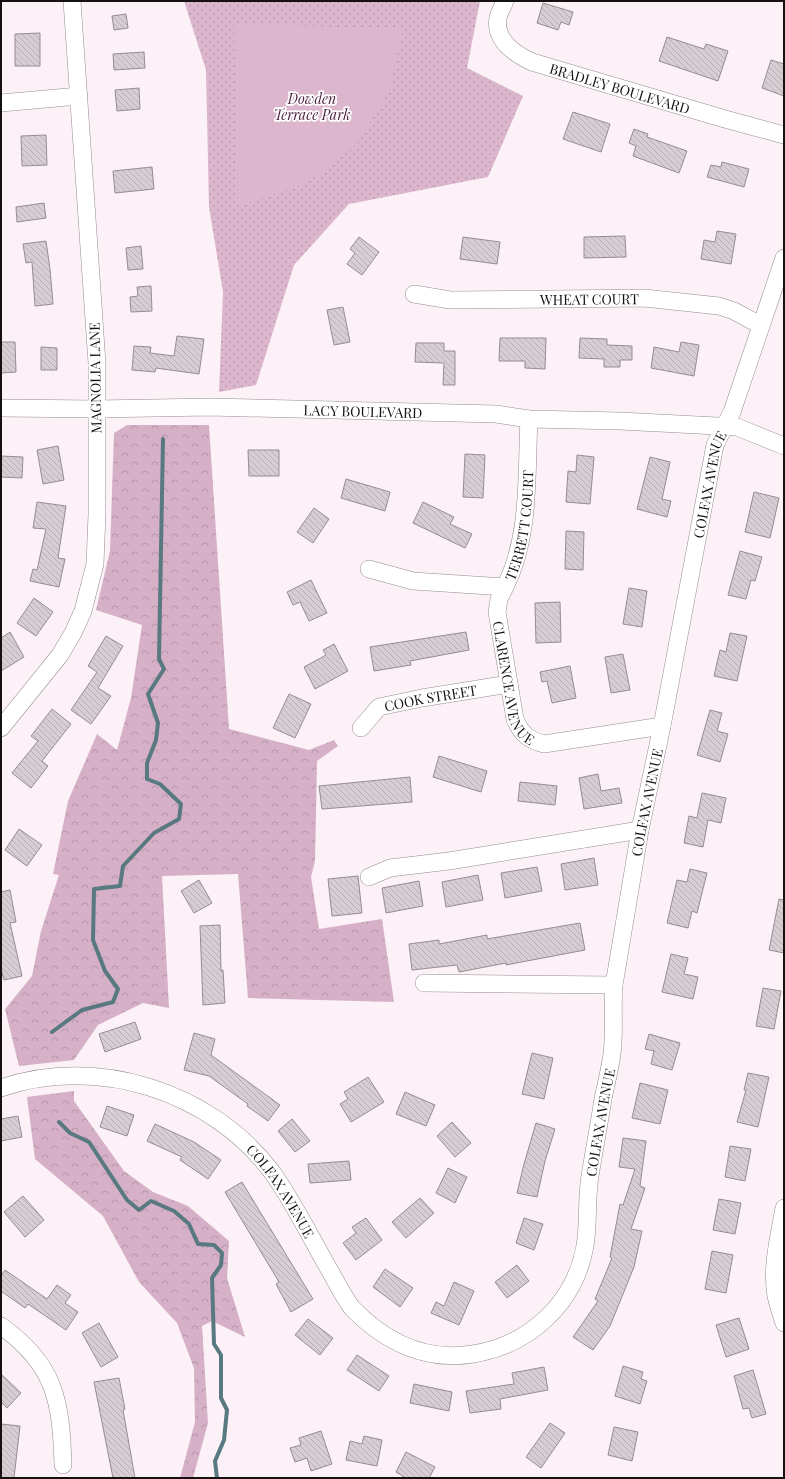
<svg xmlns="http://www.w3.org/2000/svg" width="785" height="1479" viewBox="0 0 785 1479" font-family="'Playfair Display',serif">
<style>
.forest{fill:url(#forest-crowns)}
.park{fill:url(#park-dots)}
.garden{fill:#dbb6cc}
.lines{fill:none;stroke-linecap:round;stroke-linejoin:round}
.stream{stroke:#587980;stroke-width:4}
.building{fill:url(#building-back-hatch);stroke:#958d92}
.minor-casing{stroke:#948c91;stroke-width:18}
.minor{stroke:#fff;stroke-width:17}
.labels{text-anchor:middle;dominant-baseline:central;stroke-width:3.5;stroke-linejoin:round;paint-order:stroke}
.street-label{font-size:14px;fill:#151113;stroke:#fff}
.park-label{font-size:14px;font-style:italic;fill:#4b1c3c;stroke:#fff}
</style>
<defs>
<pattern id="forest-crowns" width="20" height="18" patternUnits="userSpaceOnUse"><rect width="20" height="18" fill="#d6b0c7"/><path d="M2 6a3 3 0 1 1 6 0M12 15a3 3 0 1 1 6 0" fill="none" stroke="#b796aa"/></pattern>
<pattern id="park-dots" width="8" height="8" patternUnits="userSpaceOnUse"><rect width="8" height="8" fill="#dbb6cc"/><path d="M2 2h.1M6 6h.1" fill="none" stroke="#bb9bae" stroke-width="1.8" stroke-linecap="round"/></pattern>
<pattern id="building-back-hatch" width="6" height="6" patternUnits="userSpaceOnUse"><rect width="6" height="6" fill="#d7ced4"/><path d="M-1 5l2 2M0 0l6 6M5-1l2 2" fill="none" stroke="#b8b0b5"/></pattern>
</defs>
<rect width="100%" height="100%" fill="#fbf1f7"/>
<!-- forest -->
<path class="forest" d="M127 425H209L229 729 309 750 334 740 338 746 317 761 315 861 311 877 319 929 382 919 394 1002 248 998 238 874 162 876 169 1008 143 1003 98 1025 74 1060 19 1066 5 1009 32 976 41 931 59 875 53 874 68 801 97 734 117 750 131 698 142 625 96 610 110 551 114 433Z
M74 1091V1101L124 1171 153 1192 188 1206 229 1241 227 1278 245 1337 212 1321 202 1326 208 1423 193 1478H180L195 1422 194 1368 177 1323 139 1282 103 1216 35 1159 27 1097Z"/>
<!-- park -->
<path class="park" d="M184 1H480L467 68 523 96 488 177 349 204 294 265 256 385 219 392 223 292 209 207 206 70Z"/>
<!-- garden -->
<path class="garden" d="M234 24 403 29 389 92 356 145 307 183 238 206Z"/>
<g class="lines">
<!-- stream -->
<path class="stream" d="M52 1032 82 1010 113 1002 118 989 105 971 93 940 94 889 120 886 123 866 154 833 179 819 181 804 160 784 147 779V763L156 740 158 723 148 694 164 669 159 659 163 439
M59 1122 70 1133 89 1142 127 1200 139 1210 151 1201 174 1211 189 1224 198 1244 214 1245 222 1253 221 1265 212 1278 214 1344 221 1355V1398L227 1410 224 1440 215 1461 217 1478"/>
</g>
<!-- building -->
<path class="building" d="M543 3 573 12 569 25 561 22 558 30 537 23Z
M126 14 128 28 114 30 112 16Z
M40 33V66H15V34Z
M667 37 704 49 706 44 728 51 718 81 659 61Z
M144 52 145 68 114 70 113 54Z
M771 60 784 64V96L762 88Z
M139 88 140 109 117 111 115 90Z
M573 112 610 124 601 152 563 139Z
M634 129 648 134 647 137 687 151 679 173 633 156 636 146 629 143Z
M46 135 47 165 22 166 21 136Z
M722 162 749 169 744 187 707 177 711 165 721 167Z
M152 167 154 189 115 193 113 171Z
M44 203 46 218 17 222 16 207Z
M717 231 736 234 731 264 701 259 704 240 715 242Z
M625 236 626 257 584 258V237Z
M359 237 379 252 362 275 347 264 355 253 350 249Z
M463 237 500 242 497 264 460 259Z
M46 241 50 269 53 304 35 306 32 262 26 263 23 244Z
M141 246 143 269 128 270 126 248Z
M151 286 152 311 131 312 130 297 138 296 137 287Z
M343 307 350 342 334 345 327 310Z
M177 336 204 339 199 374 156 368 155 372 132 370 134 346 151 347 150 353 174 356Z
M500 338H546L545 369 525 368V361H499Z
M580 338 607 339V345L632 346V360H620V367H604V359L579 358Z
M1 342H15L16 372 1 373Z
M681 342 699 345 694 376 651 368 654 347 679 352Z
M416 343H444V351H455V385H443L444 363 415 362Z
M41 347 57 348V370H41Z
M58 446 64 480 43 484 37 450Z
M248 450H279V476H249Z
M465 454 485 455 483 498 463 497Z
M577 455 594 457 590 504 566 502 568 471 576 472Z
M1 456 23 457 22 478 1 477Z
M650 457 670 462 662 499 671 501 667 517 637 509Z
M346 479 390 492 385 511 341 498Z
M754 492 779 498 770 538 745 532Z
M37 502 66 506 58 558 65 559 59 587 30 581 33 569 37 570 46 529 33 528Z
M423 502 454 517 450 524 472 534 465 548 413 523Z
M314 508 329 519 313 543 297 532Z
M566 531 584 532 583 570 565 569Z
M740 551 762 557 755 581 751 580 746 599 728 595Z
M311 580 327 613 309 621 300 602 293 605 287 592Z
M629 588 647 591 642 627 623 624Z
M34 598 53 612 36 636 17 623Z
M560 602 561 642 536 643 535 603Z
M10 632 24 657 1 671V638Z
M466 632 469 650 410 661 411 665 374 671 370 647Z
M730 633 747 636 737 681 714 676 720 650 726 652Z
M106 636 123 646 98 688 111 696 91 724 71 710 97 672 88 666Z
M334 644 348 671 315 689 304 667 326 655 323 650Z
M623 654 630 690 611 693 605 657Z
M570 666 576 698 552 703 547 681 542 682 540 672Z
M289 694 311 704 295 738 273 728Z
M52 709 71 724 42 761 48 766 31 788 12 773 38 741 31 736Z
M710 710 722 713 717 731 728 734 720 762 697 755Z
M439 756 487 771 481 792 433 777Z
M598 774 601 791 619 788 622 803 584 809 579 778Z
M410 777 412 802 322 809 319 786Z
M520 782 557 786 555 805 518 801Z
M702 793 726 798 721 823 708 820 703 847 684 843 689 816 697 818Z
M19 829 42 845 27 866 5 850Z
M594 858 598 885 565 890 561 864Z
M537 867 542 891 505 898 501 873Z
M690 869 707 873 697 913 692 911 688 928 667 923 677 880 687 882Z
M478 875 483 900 446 907 442 882Z
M358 876 362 913 332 916 328 879Z
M199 880 212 903 194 913 181 891Z
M419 881 423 906 386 913 382 888Z
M10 890 16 922 10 923 22 976 4 980 1 969V892Z
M779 899 784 900V953L769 950Z
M580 923 585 950 506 965V963L459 972 457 965 412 970 409 944 439 940V944L487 935V939Z
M220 925 221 971 223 970 225 1003 203 1005 200 926Z
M671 954 688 958 684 974 698 977 693 999 662 992Z
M763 988 781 991 774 1029 756 1026Z
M135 1022 141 1039 105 1052 99 1034Z
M194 1033 215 1039 211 1055 280 1105 268 1121 247 1106 248 1104 209 1076 184 1070Z
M649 1034 680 1043 672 1070 651 1064 654 1051 645 1049Z
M532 1053 553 1058 544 1099 522 1094Z
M748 1073 769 1077 758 1127 737 1122 746 1090H744Z
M368 1077 384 1102 351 1122 340 1104 348 1099 344 1092Z
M640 1083 668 1090 660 1124 632 1118Z
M405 1092 435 1105 426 1126 396 1114Z
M107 1106 134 1115 127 1136 100 1127Z
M18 1116 22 1137 1 1141V1119Z
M292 1119 310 1141 295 1152 278 1131Z
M452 1122 471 1143 455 1157 437 1136Z
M536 1123 555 1129 545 1161 537 1197 517 1193 524 1164Z
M155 1124 194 1142 221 1160 208 1179 180 1160 182 1157 147 1141Z
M623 1138 646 1141 640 1186 645 1188 631 1229 642 1231 634 1267 610 1326 593 1350 573 1337 598 1301 595 1299 612 1258 610 1257 620 1204 623 1205 635 1169 619 1167Z
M730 1146 751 1149 745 1181 725 1177Z
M349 1161 351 1180 310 1183 308 1164Z
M448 1168 467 1177 455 1203 436 1193Z
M242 1182 313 1299 291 1312 276 1284 279 1282 225 1192Z
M23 1196 44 1220 25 1237 4 1212Z
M420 1198 434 1213 406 1238 392 1222Z
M719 1199 741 1203 735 1234 713 1230Z
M366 1218 382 1240 356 1260 343 1243 356 1233 352 1227Z
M524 1218 543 1224 534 1250 516 1243Z
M712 1251 733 1255 726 1293 705 1289Z
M517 1265 529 1281 507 1298 495 1282Z
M385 1269 413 1288 400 1307 373 1287Z
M5 1270 47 1299 57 1285 71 1295 65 1303 78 1312 66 1330 28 1304 25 1308 1 1291V1276Z
M454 1282 474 1291 459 1325 431 1313 436 1302 444 1306Z
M739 1318 749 1349 726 1357 716 1325Z
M308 1319 333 1338 320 1355 295 1335Z
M99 1323 118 1357 101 1367 82 1333Z
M357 1355 389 1376 379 1391 347 1370Z
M623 1366 643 1372 641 1379 647 1381 640 1404 615 1396Z
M544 1367 548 1390 500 1399 501 1409 470 1413 466 1391 514 1384 512 1373Z
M753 1370 766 1414 752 1418 749 1408 743 1409 734 1376Z
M1 1374 21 1393 7 1408 1 1402Z
M119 1378 125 1409 123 1410 135 1478H113L94 1382Z
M414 1384 452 1392 449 1411 410 1403Z
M550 1423 565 1433 541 1468 526 1457Z
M1 1424 20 1426 14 1478H1Z
M614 1427 638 1432 632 1461 608 1455Z
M321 1431 332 1464 311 1471 307 1458 295 1462 290 1448 301 1445 299 1438Z
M364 1436 382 1440 377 1466 346 1460 350 1441 362 1444Z
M406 1452 435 1467 429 1478H406L396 1472Z"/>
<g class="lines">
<defs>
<g id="minor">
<path id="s1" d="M505 1C503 6 499 13 498 18 494 40 515 54 532 62L725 119 784 135"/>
<path d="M1 103 79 96"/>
<path id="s2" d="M414 294 450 300 644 298 719 306 734 311 760 325"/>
<path id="s3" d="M1 408 97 409 210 407 496 414 529 419 620 421 737 427 784 446"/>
<path id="s4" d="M369 569 413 581 505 587C531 535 526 475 529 419"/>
<path id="s5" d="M505 587 499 599 497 612 515 719C521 734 529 740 544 744L662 726"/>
<path d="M1 728 60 655 73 633 83 611 95 564 97 514V363L72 1"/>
<path id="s6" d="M361 728 379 707 422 698 509 684"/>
<path d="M369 877 390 868 449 861 640 830"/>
<path d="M424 983 614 985"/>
<path id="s7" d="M1 1088C97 1055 211 1091 272 1172 294 1203 311 1238 330 1271 337 1283 343 1296 352 1308 384 1341 425 1362 473 1354 530 1345 575 1303 585 1246 589 1223 586 1199 590 1176 594 1151 599 1125 603 1099 606 1084 610 1069 612 1054 615 1031 612 1008 614 985L640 830 662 726 715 445 732 412 784 258"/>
<path d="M784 1208C779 1237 771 1266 776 1296 778 1305 781 1314 784 1323"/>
<path d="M1 1326C56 1365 61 1402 63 1465"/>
</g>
</defs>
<!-- minor casing -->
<use href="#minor" class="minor-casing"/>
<!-- minor -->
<use href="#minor" class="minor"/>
</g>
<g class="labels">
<!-- street labels -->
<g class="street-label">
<text stroke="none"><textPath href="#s1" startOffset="170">BRADLEY BOULEVARD</textPath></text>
<text stroke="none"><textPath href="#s2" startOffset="176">WHEAT COURT</textPath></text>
<text transform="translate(95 378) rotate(-91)">MAGNOLIA LANE</text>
<text stroke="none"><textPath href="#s3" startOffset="362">LACY BOULEVARD</textPath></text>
<text stroke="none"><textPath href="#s7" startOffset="1534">COLFAX AVENUE</textPath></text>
<text stroke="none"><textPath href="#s4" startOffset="202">TERRETT COURT</textPath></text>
<text stroke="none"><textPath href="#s5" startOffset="100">CLARENCE AVENUE</textPath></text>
<text stroke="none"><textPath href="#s6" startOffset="80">COOK STREET</textPath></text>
<text stroke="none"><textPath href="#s7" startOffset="1210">COLFAX AVENUE</textPath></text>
<text stroke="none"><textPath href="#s7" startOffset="886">COLFAX AVENUE</textPath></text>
<text stroke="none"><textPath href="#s7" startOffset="323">COLFAX AVENUE</textPath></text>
</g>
<!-- park labels -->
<g class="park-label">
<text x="312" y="98">Dowden<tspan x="312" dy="16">Terrace Park</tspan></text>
</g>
</g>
<!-- border -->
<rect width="785" height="1479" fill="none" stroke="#151113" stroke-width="4"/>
</svg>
